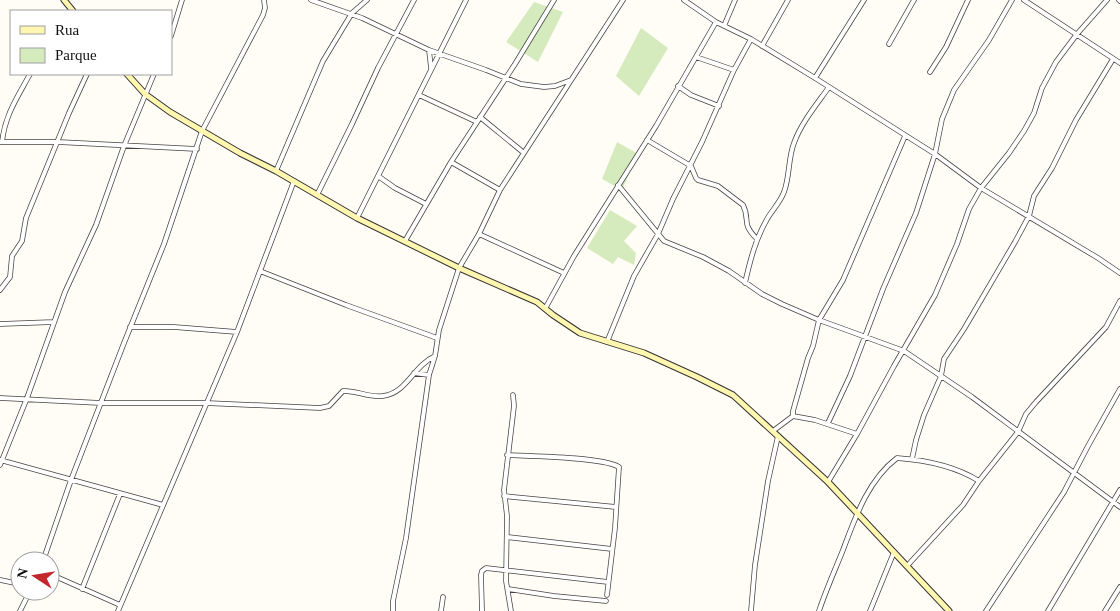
<svg xmlns="http://www.w3.org/2000/svg" width="1120" height="611" viewBox="0 0 1120 611" font-family="'Times New Roman',serif">
<style>
.green{fill:#d5ebbd}
.lines{fill:none;stroke-linecap:round;stroke-linejoin:round}
.street-casing{stroke:#444;stroke-width:5.5}
.secondary-casing{stroke:#333;stroke-width:7}
.street{stroke:#fff;stroke-width:4}
.secondary{stroke:#fff6b0;stroke-width:5}
</style>
<rect width="100%" height="100%" fill="#fffdf5"/>
<!-- green -->
<path class="green" d="M534 2 563 12 538 62 506 42Z
M641 28 668 48 639 96 616 76Z
M617 142 638 154 622 190 602 179Z
M610 210 637 226 624 241 636 253 634 265 618 257 613 264 587 248Z"/>
<g class="lines">
<defs>
<path id="street" d="M311 0 362 18 429 50 486 70 521 84 544 87 555 86 571 80
M684 0 716 22 751 39 815 78 935 154 981 188 1098 258 1120 273
M1024 0 1120 63
M1119 0 1120 1
M724 26 735 0
M171 36 182 0
M889 44 914 0
M762 46 788 0
M429 50 431 68
M696 57 734 70
M930 72 946 47 968 0
M815 78 864 0
M678 86 691 95 719 106
M419 95 477 122
M480 117 524 153
M647 140 691 166 696 178 698 180 718 186 743 205C751 221 740 222 757 239
M0 142H58L197 149
M2 142C5 115 17 98 30 74
M451 162 500 190
M276 171 323 61 352 13 367 0
M378 176 395 188 426 204
M618 185 664 241 703 257 729 271 762 294 782 304 819 320 904 351 972 397 1120 507
M317 195 352 124 378 68 414 0
M357 218 466 0
M479 234 564 273
M405 241 451 162 515 64 554 0
M260 271 346 305 437 338
M745 283C750 261 755 241 766 221 771 211 780 203 784 192 790 176 788 158 794 143 801 123 817 104 829 87
M0 290 10 277 12 256 22 241 26 218 69 113 87 74
M546 307 574 256 656 126 716 22
M0 324 54 322
M130 327H174L237 332
M607 342 634 276 658 234 673 199 702 142 734 70 751 39
M414 373 429 375
M0 398 101 403H206L320 408 329 406 343 391C356 390 369 398 383 396 407 393 413 366 435 356
M793 416V411L808 358 813 346 819 320 843 280 905 136
M828 423 850 376 883 289 916 213 935 154 942 119 947 107 954 90 989 40 1012 0
M773 431 793 416 815 420 857 434
M507 455C530 456 603 457 619 467L615 528 607 595
M912 459 916 440 924 415 941 376 944 359 964 329 1015 242 1029 216 1034 196 1052 168 1076 120 1113 59
M0 460 163 505
M0 465 27 398 65 292 96 225 124 146 154 74
M828 482 857 434 894 366 935 295 957 244 969 209 981 188 1009 153 1024 131 1034 113 1042 88 1056 62 1077 34 1107 0
M504 496 616 507
M507 537 612 549
M43 561 71 480 124 343 164 244 202 131 263 15 265 8 264 0
M907 566 963 505 979 481 1018 432 1026 414 1036 402 1106 327 1120 301
M50 574 120 605
M0 580 20 584
M82 589 120 494
M508 589 554 596 606 601
M20 611 30 591
M118 611 237 332 294 181
M393 611V601L406 538 429 375 435 356 439 330 459 268 479 234 500 190 623 0
M441 611 443 597
M482 611 481 575 482 571 486 568 608 582
M511 611 506 581 507 516 504 490 514 406 513 395
M751 611 755 565 768 481 778 436
M819 611C826 590 835 570 843 550 855 518 868 480 897 458 925 460 955 466 979 481
M870 611 894 552
M986 611 1064 492 1088 446 1120 389
M1048 611 1120 490
M1105 611 1120 587"/>
<path id="secondary" d="M64 0 73 11
M127 74 145 94 170 112 240 153 276 171 357 218 459 268 537 302 553 315 580 333 644 353 697 377 733 395 828 482 949 611"/>
</defs>
<!-- street casing -->
<use href="#street" class="street-casing"/>
<!-- secondary casing -->
<use href="#secondary" class="secondary-casing"/>
<!-- street -->
<use href="#street" class="street"/>
<!-- secondary -->
<use href="#secondary" class="secondary"/>
</g>
<!-- legend -->
<rect x="10" y="10" width="162" height="65" fill="#ffffff" stroke="#a0a0a0"/>
<rect x="20" y="26" width="25" height="8" fill="#fff6b0" stroke="#a0a0a0"/>
<text x="55" y="35" font-size="15" fill="#111111">Rua</text>
<rect x="20" y="48" width="25" height="15" fill="#d5ebbd" stroke="#a0a0a0"/>
<text x="55" y="60" font-size="15" fill="#111111">Parque</text>
<!-- north arrow -->
<g transform="translate(35 576) rotate(282)"><circle r="24" fill="#ffffff" stroke="#a0a0a0"/>
<path d="M0-4L9 19L0 12L-9 19Z" fill="#c4262e"/>
<text y="-8" font-size="14" font-weight="bold" text-anchor="middle" fill="#111111">N</text>
</g>
</svg>
